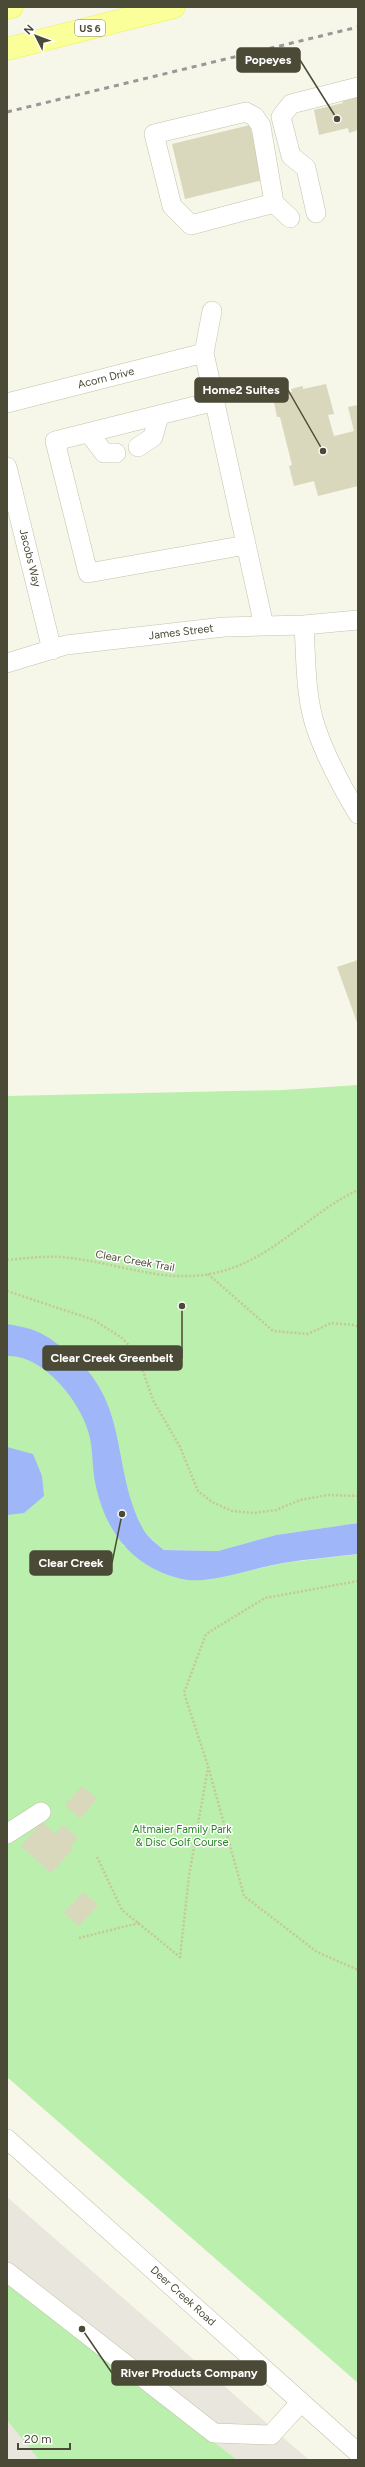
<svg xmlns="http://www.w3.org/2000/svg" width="365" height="2467" viewBox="0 0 365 2467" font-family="Figtree,sans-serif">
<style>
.industrial{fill:#e9e7dd}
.green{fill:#bbefad}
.water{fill:#9fb6f9}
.building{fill:#d9d8bd}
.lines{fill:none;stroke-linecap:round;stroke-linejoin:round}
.minor-casing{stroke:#c3c3aa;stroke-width:20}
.major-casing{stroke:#edf25b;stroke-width:23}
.path{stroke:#c7c699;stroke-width:2.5;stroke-dasharray:2 2;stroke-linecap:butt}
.minor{stroke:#fff;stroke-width:19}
.major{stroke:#faff99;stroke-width:22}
.rail{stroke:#989898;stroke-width:3;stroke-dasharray:5 5;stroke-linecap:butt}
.labels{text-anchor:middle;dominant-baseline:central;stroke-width:3;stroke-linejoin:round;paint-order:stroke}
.shield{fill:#fff;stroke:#818072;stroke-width:1}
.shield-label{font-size:10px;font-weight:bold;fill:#4b4a36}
.street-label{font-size:11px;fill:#4b4a36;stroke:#fff}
.park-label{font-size:11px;fill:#258521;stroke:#fff}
.leader{fill:none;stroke:#4b4a36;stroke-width:1.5}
.callout-dot{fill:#4b4a36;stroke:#fff;stroke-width:1.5}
.callout{fill:#4b4a36;stroke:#4b4a36;stroke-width:1.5}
.callout-label{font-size:12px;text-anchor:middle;font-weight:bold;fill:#fff}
</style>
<rect width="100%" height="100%" fill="#f6f6e9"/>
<!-- industrial -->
<path class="industrial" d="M7 2197 309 2460H7Z"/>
<!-- green -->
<path class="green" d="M358 1085V1523L276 1535 218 1551 164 1550 148 1536 122 1545 189 1580 220 1577 283 1563 358 1554V2383L7 2077V1096L283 1090Z
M7 2280 237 2460H39L7 2420Z"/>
<!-- water -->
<path class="water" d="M7 1324C38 1329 45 1334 69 1353 131 1402 110 1466 143 1529 147 1537 157 1544 164 1550L218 1551 276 1535 358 1523V1554C333 1557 308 1559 283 1563 258 1567 211 1583 188 1580 135 1571 105 1533 95 1482 92 1466 93 1449 89 1434 81 1402 43 1354 7 1356Z
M7 1447 33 1454 42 1476 44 1496 24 1513 7 1515Z"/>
<!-- building -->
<path class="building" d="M357 95 358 130 349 133 348 128 319 135 314 110 343 103 342 99Z
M250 125 263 180 185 199 172 144Z
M326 384 334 414 328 415 334 436 354 431 348 407 358 405V486L318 496 314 481 294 486 289 466 292 465 280 417H277L273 397 292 392 291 389 303 386V389Z
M358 960V1025L337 967Z
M82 1786 97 1799 80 1819 65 1805Z
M42 1822 55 1834 63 1825 78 1838 70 1847 73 1849 51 1873 21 1846Z
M83 1892 98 1905 79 1926 64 1913Z"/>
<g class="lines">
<defs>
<path id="minor" d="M274 203 261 126 255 117 246 112 154 134 172 206 191 225 274 203 290 218
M316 213 306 168 291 156 281 117 291 104 358 87
M212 311 204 353 264 626
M215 401 55 441 88 573 246 545
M7 403 204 353
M89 433 104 453H116
M138 447 153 437 159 416
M7 467 52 650
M304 625C306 658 305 696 316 728 326 758 342 787 358 814
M7 663 66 645 224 627 304 625 358 620
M7 1834 41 1812
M7 2139 358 2453
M7 2272 214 2433 271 2435 301 2402"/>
<path id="major" d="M7 8 12 7
M7 49 174 7"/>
</defs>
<!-- minor casing -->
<use href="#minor" class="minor-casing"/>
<!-- major casing -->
<use href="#major" class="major-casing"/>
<!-- path -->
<path class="path" d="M7 1260C29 1258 49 1255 70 1258 124 1264 171 1287 226 1270 276 1255 311 1212 358 1190
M208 1274 273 1331 308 1334 331 1323 355 1325 358 1327
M7 1291 94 1320 122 1338 137 1354 153 1400 180 1447 198 1491 212 1502 232 1511 254 1513 276 1510 300 1500 328 1495 358 1496
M358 1581 265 1598 206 1634 184 1693 208 1766 244 1896 317 1952 358 1970
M97 1857 122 1910 180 1957 189 1876 208 1767
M79 1938 139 1923"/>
<!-- minor -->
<use href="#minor" class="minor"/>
<!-- major -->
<use href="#major" class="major"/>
<!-- rail -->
<path class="rail" d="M7 112 358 27"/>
</g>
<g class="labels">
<!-- shield labels -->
<rect class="shield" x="75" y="20" width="30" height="16" rx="3"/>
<g class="shield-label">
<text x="90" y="28">US 6</text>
</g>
<!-- street labels -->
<g class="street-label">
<text transform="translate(106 378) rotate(-14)">Acorn Drive</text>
<text transform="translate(30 558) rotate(76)">Jacobs Way</text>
<text transform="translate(181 632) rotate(-7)">James Street</text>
<text transform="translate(135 1261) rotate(10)">Clear Creek Trail</text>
<text transform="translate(183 2296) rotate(42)">Deer Creek Road</text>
</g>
<!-- park labels -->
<g class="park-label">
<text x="182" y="1829">Altmaier Family Park<tspan x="182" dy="13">&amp; Disc Golf Course</tspan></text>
</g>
</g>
<!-- callouts -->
<path class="leader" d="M337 119L300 60M323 451L288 390M182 1306L182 1358M122 1514L112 1563M82 2329L112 2373"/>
<g class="callout-dot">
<circle cx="337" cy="119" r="4"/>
<circle cx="323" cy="451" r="4"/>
<circle cx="182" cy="1306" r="4"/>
<circle cx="122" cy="1514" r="4"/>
<circle cx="82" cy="2329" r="4"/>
</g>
<g class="callout">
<rect x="237" y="48" width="63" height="24" rx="4"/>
<rect x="195" y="378" width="93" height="24" rx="4"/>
<rect x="43" y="1346" width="139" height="24" rx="4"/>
<rect x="30" y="1551" width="82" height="24" rx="4"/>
<rect x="112" y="2361" width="154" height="24" rx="4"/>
</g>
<g class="callout-label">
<text x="268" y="64">Popeyes</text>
<text x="241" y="394">Home2 Suites</text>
<text x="112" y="1362">Clear Creek Greenbelt</text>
<text x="71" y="1567">Clear Creek</text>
<text x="189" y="2377">River Products Company</text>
</g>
<!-- border -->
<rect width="365" height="2467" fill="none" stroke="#4b4a36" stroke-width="16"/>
<!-- north arrow -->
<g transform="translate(36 36) rotate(312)" stroke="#ffffff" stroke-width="3" paint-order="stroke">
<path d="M0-3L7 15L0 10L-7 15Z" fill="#4b4a36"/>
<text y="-6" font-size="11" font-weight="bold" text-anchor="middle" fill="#4b4a36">N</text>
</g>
<!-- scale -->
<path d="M18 2443v6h52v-6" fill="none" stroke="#4b4a36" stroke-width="2"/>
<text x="24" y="2443" font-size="12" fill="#4b4a36" stroke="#ffffff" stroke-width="3" paint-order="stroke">20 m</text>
</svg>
